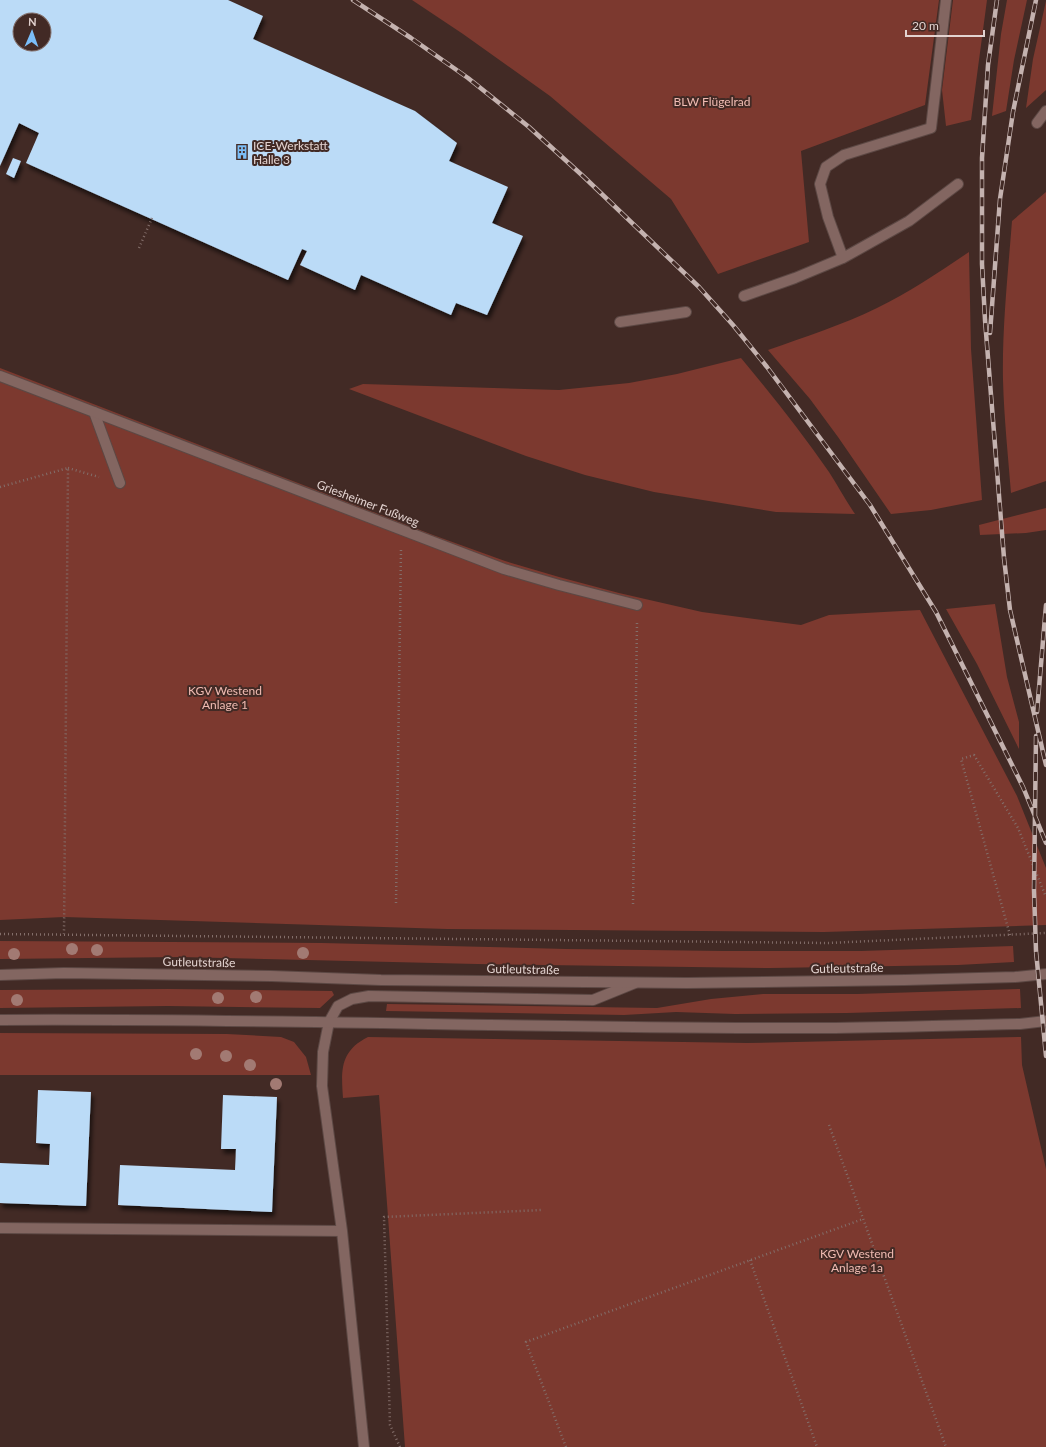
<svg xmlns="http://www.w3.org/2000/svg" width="1046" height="1447" viewBox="0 0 1046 1447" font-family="Lato,sans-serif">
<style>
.green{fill:#7c392f}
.building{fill:#bbdbf7;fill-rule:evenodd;filter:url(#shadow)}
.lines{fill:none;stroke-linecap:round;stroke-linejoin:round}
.lane-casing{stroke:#5c4844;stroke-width:12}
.street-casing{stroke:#5c4844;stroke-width:12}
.secondary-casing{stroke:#5c4844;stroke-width:12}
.path{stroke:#836e6a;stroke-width:2.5;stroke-dasharray:1 3;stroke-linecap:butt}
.lane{stroke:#836661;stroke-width:10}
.street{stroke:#836661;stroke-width:10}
.secondary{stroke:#836661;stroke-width:10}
.rail-casing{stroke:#c4b2af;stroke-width:4.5}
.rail{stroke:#422a25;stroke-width:3;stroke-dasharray:9;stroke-linecap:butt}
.tree{fill:#a27a73}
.labels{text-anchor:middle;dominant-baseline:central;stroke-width:4;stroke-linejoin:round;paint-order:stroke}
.park-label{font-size:12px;fill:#f0bbb2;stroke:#422a25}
.poi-label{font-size:12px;fill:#e3d3d0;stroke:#422a25;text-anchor:start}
.street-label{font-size:12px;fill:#e3d3d0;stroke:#422a25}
</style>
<defs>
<filter id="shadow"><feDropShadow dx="2.5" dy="4.5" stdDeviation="2" flood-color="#0009"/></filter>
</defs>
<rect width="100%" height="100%" fill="#422a25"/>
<!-- green -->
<path class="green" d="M412 0H939L925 105 801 151 809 242 718 274 671 199 550 96 463 34Z
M953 0H987L971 120 946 126 942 90Z
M1007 0H1027L1014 60 1006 111 992 116 1001 34Z
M1046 1V90L1026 108 1033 59Z
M1046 192V481L1011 493C1008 455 1004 417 1003 380 1002 327 1008 273 1012 221Z
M969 252 971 349 982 500 931 510 891 514 838 437 810 399 768 350C805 337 842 325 877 308 910 292 939 272 969 252Z
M741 358C772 395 802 433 829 472 838 486 846 501 855 514L776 512 654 492 585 475 526 456 349 389 363 384 559 390 629 383 677 374Z
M0 368 433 535 505 561 559 577 619 593 702 612 801 625 829 615 920 610 1017 796 1046 868V925L824 932 447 929 64 917 0 920Z
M1046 508V530L1026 533 980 535 979 525Z
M995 604 1007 677 1019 722V749L977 664 946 609Z
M0 941 322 943 566 949 724 951H861L1013 946 1014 962 958 965 771 968 477 964 180 957 0 959Z
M168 989 332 991 334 995 320 1008 168 1006 0 1008V990Z
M1020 989 1021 1008 847 1013 735 1014 676 1012 624 1015 386 1011 387 1004 657 1008 711 999 763 994H857Z
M0 1033 227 1034 281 1037 294 1042 306 1057 311 1075H0Z
M368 1037 747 1043 1021 1037 1022 1065 1046 1169V1447H405L379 1095 343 1098C341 1070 340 1051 368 1037Z"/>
<!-- building -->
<path class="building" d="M0 0H228L263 16 253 39 415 111 457 143 449 161 508 187 492 223 523 236 487 315 456 303 451 315 361 275 355 290 300 265 307 251 302 249 288 280 26 163 39 133 19 123 0 166ZM20 20H44V44H20Z
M13 158 21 161 14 178 6 174Z
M38 1090 91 1092 86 1206 0 1203V1163L49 1165 50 1144 36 1143Z
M223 1095 277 1097 272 1212 118 1205 120 1165 235 1170 236 1149H221Z"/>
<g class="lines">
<defs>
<path id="lane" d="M1037 123 1046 111
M843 258 828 217 820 184 826 167 844 155 931 128 946 0
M744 296 795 278 843 258 909 221 958 184
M620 322 686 312
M94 412 120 483
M0 1228 342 1231
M364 1447 342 1231 322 1086 323 1052 329 1022 338 1006 352 999 369 996 593 1000 635 983"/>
<path id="street" d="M0 376 504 569 559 585 637 605"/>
<path id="secondary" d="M0 975 64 973 271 976 381 980 687 983 905 980 1015 977 1046 974
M0 1020C275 1018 550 1029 825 1028 890 1028 955 1025 1020 1024L1046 1021"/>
</defs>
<!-- lane casing -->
<use href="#lane" class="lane-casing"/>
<!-- street casing -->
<use href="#street" class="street-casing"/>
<!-- secondary casing -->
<use href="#secondary" class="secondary-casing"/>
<!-- path -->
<path class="path" d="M139 248 152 218
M68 468 99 477
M0 487 68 468 64 934
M396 903 401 549
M633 904 637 623
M0 934 828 943 1046 933
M1010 935 961 759 974 755 1018 828 1046 897
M829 1125 946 1447
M750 1260 817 1447
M400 1447 390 1425 384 1217 542 1210
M566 1447 526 1342 863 1219"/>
<!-- lane -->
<use href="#lane" class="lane"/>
<!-- street -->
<use href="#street" class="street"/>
<!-- secondary -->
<use href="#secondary" class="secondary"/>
<defs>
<path id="rail" d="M353 0 411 38 468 78 529 127 584 177 699 287 733 325 767 367 870 505 936 612 1023 787 1046 843
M997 0 988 65 982 158V264L985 320 1004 558 1010 610 1046 765
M990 333 1000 199 1013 112 1036 0
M1037 712 1046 605
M1036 736 1034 890 1036 951 1046 1056"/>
</defs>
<!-- rail casing -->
<use href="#rail" class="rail-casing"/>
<!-- rail -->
<use href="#rail" class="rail"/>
</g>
<!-- trees -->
<g class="tree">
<circle cx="72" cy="949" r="6"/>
<circle cx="97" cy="950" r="6"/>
<circle cx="303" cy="953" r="6"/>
<circle cx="14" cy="954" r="6"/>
<circle cx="256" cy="997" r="6"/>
<circle cx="218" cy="998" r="6"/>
<circle cx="17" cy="1000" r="6"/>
<circle cx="196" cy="1054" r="6"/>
<circle cx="226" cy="1056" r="6"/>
<circle cx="250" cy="1065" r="6"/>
<circle cx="276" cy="1084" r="6"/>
</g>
<!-- icons -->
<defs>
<symbol id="building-bare" viewBox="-9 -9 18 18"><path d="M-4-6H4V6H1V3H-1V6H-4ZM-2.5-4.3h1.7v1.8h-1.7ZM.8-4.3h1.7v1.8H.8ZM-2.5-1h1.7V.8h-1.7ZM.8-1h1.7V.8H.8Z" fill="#7bbef8" stroke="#422a25" stroke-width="2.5" paint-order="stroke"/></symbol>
</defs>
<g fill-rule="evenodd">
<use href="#building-bare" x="232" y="142" width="20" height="20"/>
</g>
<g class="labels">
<!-- park labels -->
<g class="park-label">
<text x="712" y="101">BLW Flügelrad</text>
<text x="225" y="690">KGV Westend<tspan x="225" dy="14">Anlage 1</tspan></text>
<text x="857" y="1253">KGV Westend<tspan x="857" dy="14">Anlage 1a</tspan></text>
</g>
<!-- poi labels -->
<g class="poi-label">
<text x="253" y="145">ICE-Werkstatt<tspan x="253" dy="14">Halle 3</tspan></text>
</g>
<!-- street labels -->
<g class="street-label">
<text transform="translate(368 503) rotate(21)">Griesheimer Fußweg</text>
<text transform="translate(199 962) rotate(1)">Gutleutstraße</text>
<text transform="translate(847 968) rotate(-1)">Gutleutstraße</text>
<text transform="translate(523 969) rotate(1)">Gutleutstraße</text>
</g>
</g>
<!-- north arrow -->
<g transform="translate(32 32) rotate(2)"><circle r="19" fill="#422a25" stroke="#826e69"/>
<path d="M0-3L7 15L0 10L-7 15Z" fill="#7bbef8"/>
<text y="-6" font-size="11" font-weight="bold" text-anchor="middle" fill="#e3d3d0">N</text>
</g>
<!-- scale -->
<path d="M906 30v6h78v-6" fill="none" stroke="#e3d3d0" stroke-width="2"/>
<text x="912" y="30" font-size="12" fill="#e3d3d0" stroke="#422a25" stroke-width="3" paint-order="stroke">20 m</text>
</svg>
